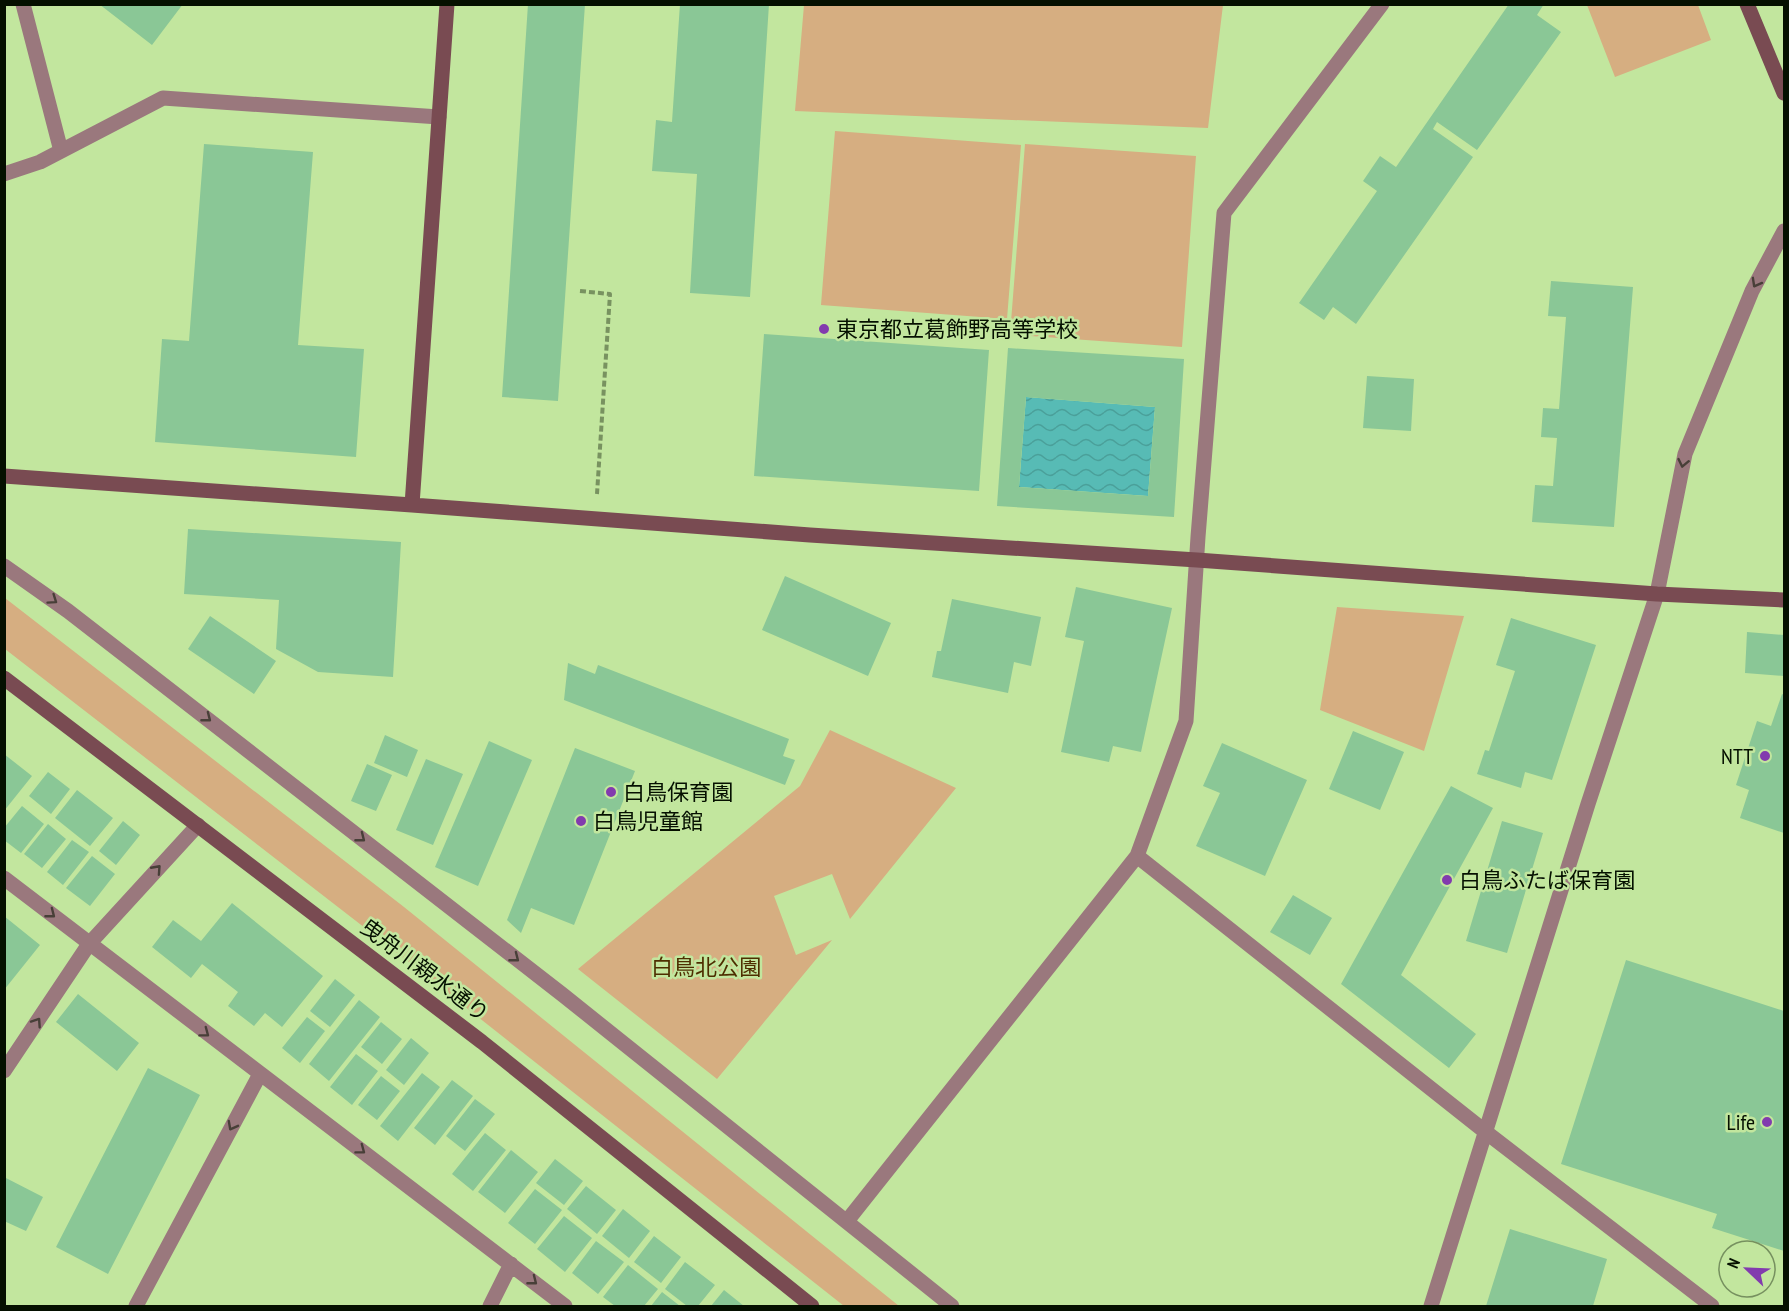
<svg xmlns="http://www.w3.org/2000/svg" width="1789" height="1311" viewBox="0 0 1789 1311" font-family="'PT Sans Narrow','Noto Sans JP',sans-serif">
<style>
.park{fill:#d6ae81}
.water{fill:url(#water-waves)}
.building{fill:#8ac796;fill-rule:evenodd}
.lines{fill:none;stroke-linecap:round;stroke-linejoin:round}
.path{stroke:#789260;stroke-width:4;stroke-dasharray:6 3;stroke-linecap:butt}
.street{stroke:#9a787d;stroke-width:15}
.secondary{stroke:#794b52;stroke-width:15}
.oneway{stroke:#483f38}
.poi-dot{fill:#823bae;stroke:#c2e69e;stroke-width:2}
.labels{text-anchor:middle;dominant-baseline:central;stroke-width:5;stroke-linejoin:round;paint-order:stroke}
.poi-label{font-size:22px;fill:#051000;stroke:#c2e69e;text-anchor:start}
.park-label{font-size:22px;fill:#4e2e00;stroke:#c2e69e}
.street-label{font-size:22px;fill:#051000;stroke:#c2e69e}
</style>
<defs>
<pattern id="water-waves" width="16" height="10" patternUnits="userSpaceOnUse" patternTransform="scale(1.5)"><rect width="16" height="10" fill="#57bbb5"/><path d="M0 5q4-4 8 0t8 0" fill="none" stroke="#4aa09a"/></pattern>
</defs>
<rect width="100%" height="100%" fill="#c2e69e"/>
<!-- park -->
<path class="park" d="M804 5H1223L1208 128 795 111Z
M1587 5H1698L1711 40 1615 77Z
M835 131 1021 145 1007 319 821 305Z
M1025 144 1196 156 1182 347 1017 335 1011 322Z
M5 598 404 907 899 1306H844L378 938 5 649Z
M1337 607 1464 616 1424 751 1320 710Z
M830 730 956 788 850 919 832 874 774 896 796 955 832 940 717 1079 578 969 800 786Z"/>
<!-- water -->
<path class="water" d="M1026 397 1155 407 1148 496 1019 487Z"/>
<!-- building -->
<path class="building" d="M99 4H183L152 45Z
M528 4H585L558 401 502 397Z
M680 4H769L750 297 690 293 697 174 652 171 656 120 672 122Z
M1509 4H1544L1537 15 1561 32 1477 150 1437 122 1433 129 1473 157 1356 324 1333 307 1324 320 1299 303 1377 191 1363 181 1380 156 1396 167Z
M204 144 313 152 298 345 364 349 356 457 155 442 162 339 189 341Z
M1551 281 1633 287 1614 527 1532 522 1535 485 1553 486 1557 438 1541 437 1543 408 1559 409 1566 317 1548 316Z
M764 334 989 350 979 491 754 476Z
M1008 348 1184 359 1174 517 997 506ZM1026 397 1155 407 1148 496 1019 487Z
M1367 376 1414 379 1411 431 1363 428Z
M188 529 401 542 393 677 318 672 276 649 279 600 184 594Z
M785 576 891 623 868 676 762 630Z
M1076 587 1172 608 1141 752 1113 746 1109 762 1061 752 1084 641 1065 637Z
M952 599 1041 617 1031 666 1014 662 1008 693 932 677 937 651H941Z
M210 616 276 661 254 694 188 649Z
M1511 618 1596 645 1552 780 1525 772 1521 788 1477 774 1485 750 1489 751 1515 671 1496 665Z
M1747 632 1784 635V676L1745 673Z
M568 663 595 674 598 665 789 739 783 756 795 760 785 785 564 700Z
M1782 694 1784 695V833L1740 818 1749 790 1736 785 1757 721 1771 726Z
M1353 731 1404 752 1380 810 1329 789Z
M385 735 418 750 407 777 374 763Z
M489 741 532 760 478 886 435 867Z
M1222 743 1307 780 1265 876 1196 846 1220 793 1203 786Z
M575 748 635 771 574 925 531 908 521 933 507 920Z
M4 754 32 776 4 811Z
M426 759 463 774 433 845 396 830Z
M367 764 392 775 376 811 351 801Z
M48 772 70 789 51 814 29 796Z
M1451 786 1493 808 1401 975 1476 1034 1449 1068 1341 984Z
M77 790 113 818 90 846 55 818Z
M22 806 44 824 21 853 4 840V828Z
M123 821 140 835 116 865 99 851Z
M1502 821 1543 833 1507 953 1466 941Z
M48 824 66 839 42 868 24 854Z
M72 840 89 852 63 885 47 872Z
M92 856 115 874 90 906 66 888Z
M1293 895 1332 918 1310 955 1270 932Z
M232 903 323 976 282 1027 265 1013 254 1026 228 1006 238 992 202 964 191 978 152 947 173 920 201 941Z
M4 916 40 945 4 990Z
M1626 960 1784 1011V1251L1712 1228 1717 1214 1561 1164Z
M335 979 355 995 330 1027 310 1011Z
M78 994 139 1043 117 1071 56 1022Z
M359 1000 380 1017 329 1081 309 1064Z
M307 1017 325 1031 300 1063 282 1048Z
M381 1022 402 1039 382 1064 361 1047Z
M411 1038 429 1053 404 1085 386 1070Z
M356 1054 378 1071 352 1105 330 1087Z
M148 1068 200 1095 108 1274 56 1247Z
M422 1073 440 1087 398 1141 380 1126Z
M381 1076 400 1091 377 1120 358 1105Z
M452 1080 473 1096 435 1145 414 1128Z
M475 1099 495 1114 465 1151 446 1136Z
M485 1133 506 1150 473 1191 452 1174Z
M511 1150 538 1172 505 1213 478 1192Z
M555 1159 583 1181 564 1205 536 1183Z
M4 1177 43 1197 26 1231 4 1221Z
M586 1186 616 1210 597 1234 567 1209Z
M535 1189 562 1210 535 1244 508 1223Z
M623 1209 650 1231 629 1258 602 1236Z
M564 1216 592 1238 565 1272 537 1249Z
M1510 1229 1607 1259 1593 1306H1486Z
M654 1236 681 1257 661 1283 634 1262Z
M596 1241 624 1262 598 1294 572 1273Z
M685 1262 715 1285 698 1306H687L665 1289Z
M628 1265 658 1289 644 1306H615L603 1297Z
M724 1290 744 1306H711Z
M662 1292 680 1306H651Z"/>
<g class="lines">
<!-- path -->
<path class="path" d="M580 291 610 294 597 494"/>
<!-- street -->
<path class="street" d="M23 4 61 151
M4 174 40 162 163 98 439 117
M4 566 68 611 563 995 952 1306
M1137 856 1487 1133 1712 1306
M4 878 565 1306
M4 1071 89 944 198 825
M847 1221 1137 856 1186 721 1198 537 1224 213 1382 4
M136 1306 260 1074
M490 1306 511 1264
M1431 1306 1588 804 1657 594 1685 454 1752 291 1784 231"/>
<!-- secondary -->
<path class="secondary" d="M1747 4 1784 93
M4 476 412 505 810 535 1197 560 1657 594 1784 600
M412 505 447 4
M4 678 482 1042 812 1306"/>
</g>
<!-- one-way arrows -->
<defs><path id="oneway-chevron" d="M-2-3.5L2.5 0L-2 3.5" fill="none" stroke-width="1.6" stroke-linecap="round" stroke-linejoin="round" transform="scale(1.5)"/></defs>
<g class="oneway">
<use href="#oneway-chevron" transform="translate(1756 283) rotate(119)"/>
<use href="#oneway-chevron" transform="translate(1683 463) rotate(102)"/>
<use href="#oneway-chevron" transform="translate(53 600) rotate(35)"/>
<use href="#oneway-chevron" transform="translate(207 718) rotate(38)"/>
<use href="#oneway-chevron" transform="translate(361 838) rotate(38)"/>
<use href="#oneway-chevron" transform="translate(157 869) rotate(-48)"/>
<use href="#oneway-chevron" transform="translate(51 914) rotate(38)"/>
<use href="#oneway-chevron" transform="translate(515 958) rotate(38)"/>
<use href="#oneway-chevron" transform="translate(37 1022) rotate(-56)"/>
<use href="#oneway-chevron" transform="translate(205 1033) rotate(37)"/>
<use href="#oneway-chevron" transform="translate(232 1126) rotate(118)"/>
<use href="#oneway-chevron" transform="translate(361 1150) rotate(37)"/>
<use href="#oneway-chevron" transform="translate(533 1281) rotate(38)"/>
</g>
<!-- markers -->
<g class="poi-dot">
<circle cx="824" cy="329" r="6"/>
<circle cx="1765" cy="756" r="6"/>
<circle cx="611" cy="792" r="6"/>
<circle cx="581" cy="821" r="6"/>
<circle cx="1447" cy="880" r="6"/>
<circle cx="1767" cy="1122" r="6"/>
</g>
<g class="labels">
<!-- poi labels -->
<g class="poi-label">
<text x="836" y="329">東京都立葛飾野高等学校</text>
<text x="1753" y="756" text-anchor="end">NTT</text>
<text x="623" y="792">白鳥保育園</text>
<text x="593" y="821">白鳥児童館</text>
<text x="1459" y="880">白鳥ふたば保育園</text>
<text x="1755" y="1122" text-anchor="end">Life</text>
</g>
<!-- park labels -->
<g class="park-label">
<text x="706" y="967">白鳥北公園</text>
</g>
<!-- street labels -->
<g class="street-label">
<text transform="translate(425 970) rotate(37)">曳舟川親水通り</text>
</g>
</g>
<!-- border -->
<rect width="1789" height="1311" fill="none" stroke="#051000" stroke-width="12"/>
<!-- north arrow -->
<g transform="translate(1747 1269) rotate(293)"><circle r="28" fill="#c2e69e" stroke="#76905f" stroke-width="1.5"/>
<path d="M0-4.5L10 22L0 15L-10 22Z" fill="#823bae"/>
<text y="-9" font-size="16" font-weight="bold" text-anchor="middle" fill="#051000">N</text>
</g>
</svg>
